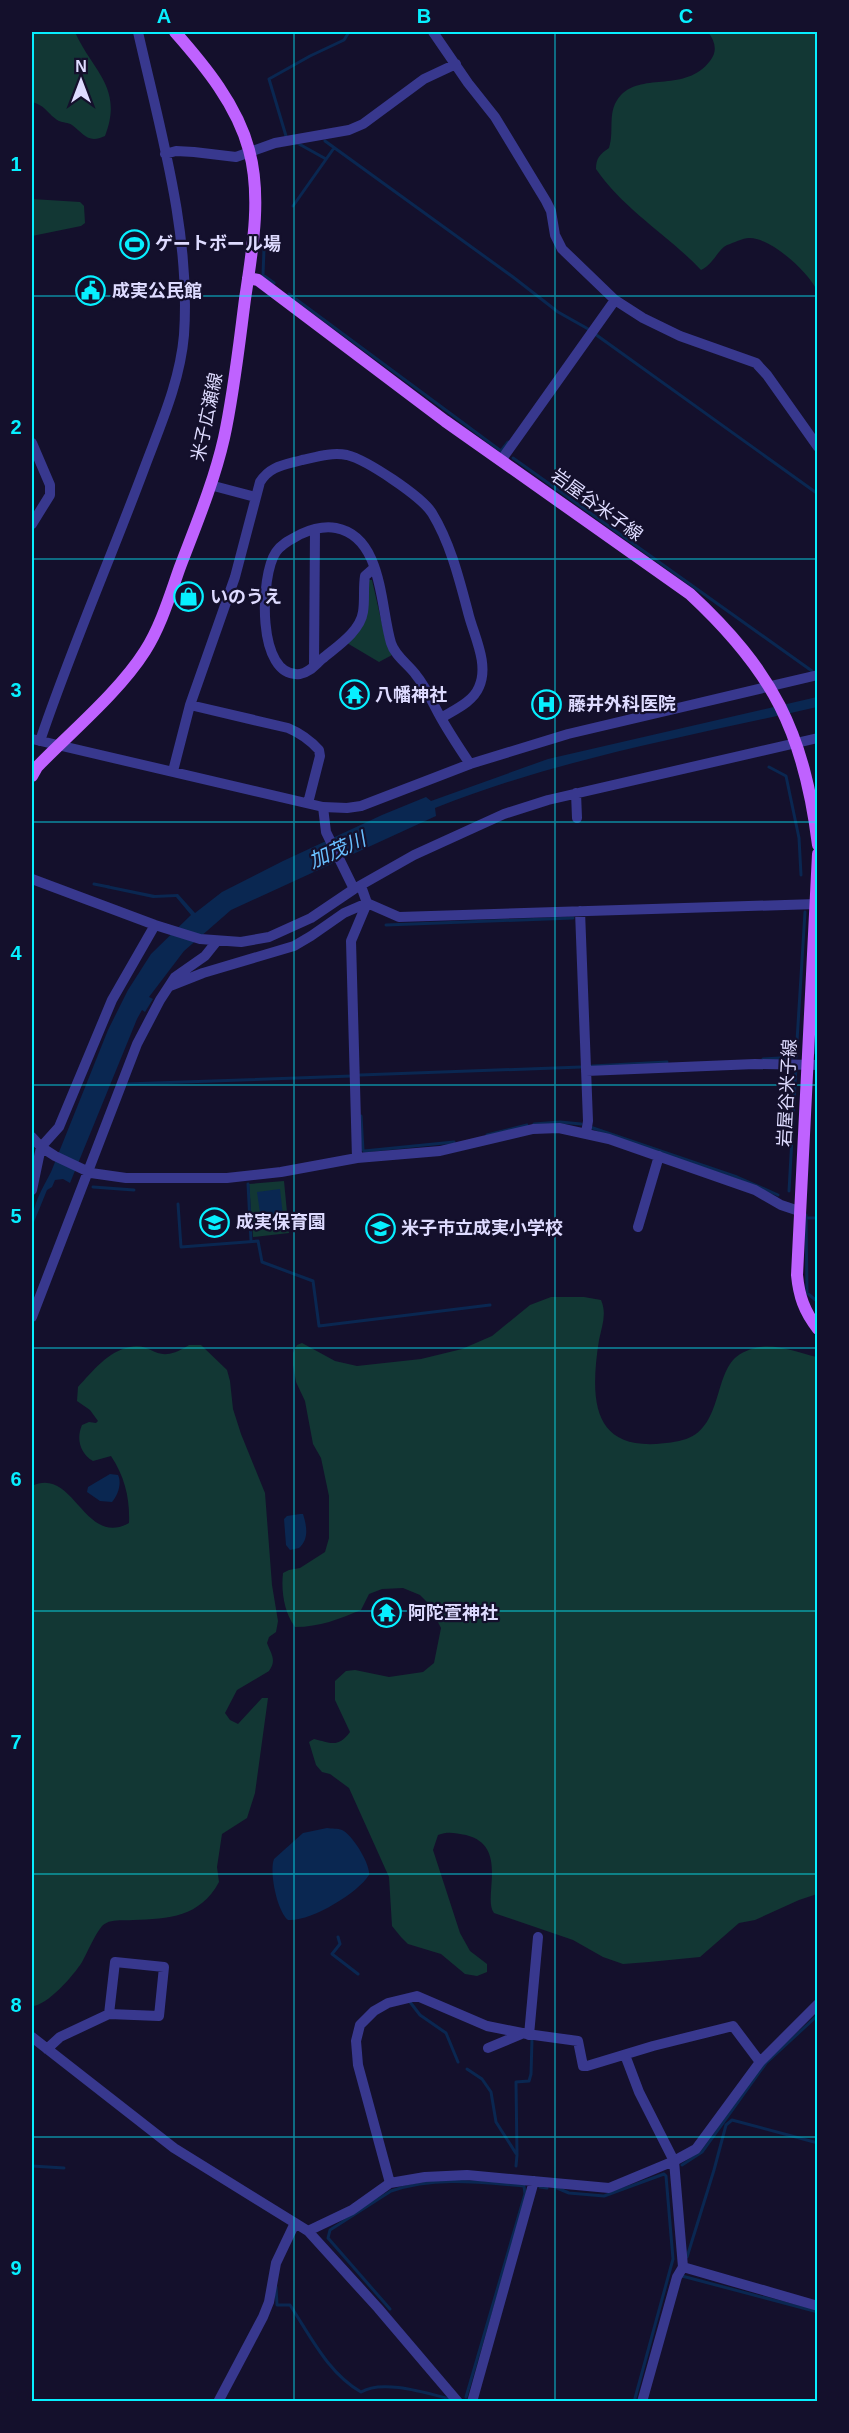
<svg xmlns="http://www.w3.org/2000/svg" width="849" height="2433" viewBox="0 0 849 2433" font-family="Helvetica,'Noto Sans JP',sans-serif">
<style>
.green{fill:#123734}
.water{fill:#0a2751}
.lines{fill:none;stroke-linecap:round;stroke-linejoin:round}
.stream{stroke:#0a2751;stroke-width:3}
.minor{stroke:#38388e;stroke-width:10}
.major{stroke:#bf62ff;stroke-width:12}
.grid{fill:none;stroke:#07efff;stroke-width:1.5;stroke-opacity:0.55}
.labels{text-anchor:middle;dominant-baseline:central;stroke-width:4.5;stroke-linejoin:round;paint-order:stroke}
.poi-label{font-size:18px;font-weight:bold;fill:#dedbff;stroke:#14102c;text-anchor:start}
.street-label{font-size:18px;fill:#dedbff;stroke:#14102c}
.water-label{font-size:20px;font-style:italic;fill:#69bfff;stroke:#14102c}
.neatline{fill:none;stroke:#07efff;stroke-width:2}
.grid-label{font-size:20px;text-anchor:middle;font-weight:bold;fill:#07efff}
</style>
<rect width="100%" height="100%" fill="#14102c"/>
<!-- green -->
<path class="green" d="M32 32H75C92 71 124 87 105 136 88 144 84 134 72 125 68 122 63 123 59 121 47 114 47 106 32 102Z
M708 32H817V291C810 273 770 237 749 238 743 238 733 243 727 245 717 250 714 264 701 270 668 235 624 210 596 169 596 158 600 154 609 148 615 130 606 111 621 95 644 72 685 93 710 61 718 51 715 41 708 32Z
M32 199 80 202 84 206 85 223 81 226 32 236Z
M369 580H372L387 646 392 655 379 662 347 643C371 622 367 611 369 580Z
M284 1181 289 1233 253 1237 249 1184Z
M551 1297H584L601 1300C607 1314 602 1326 599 1340 588 1410 596 1457 679 1441 722 1433 713 1379 735 1358 740 1353 752 1348 760 1347 778 1344 800 1353 817 1357V1894L799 1900 755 1920 739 1923 700 1957 649 1962 623 1964 603 1957 573 1940 494 1913C482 1898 510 1846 466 1835 455 1833 448 1831 438 1835L433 1850 460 1933 470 1951 487 1964V1972L477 1976 465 1974 441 1954 408 1944 401 1937 392 1926 389 1877 349 1788 330 1774 322 1772 316 1765 309 1742 314 1739C331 1743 338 1748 350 1732L335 1700V1681L346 1671 355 1670 389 1677 423 1672 434 1663 441 1628 428 1603 420 1595 403 1588 382 1589 369 1594 361 1610C339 1619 320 1627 295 1627 284 1612 281 1591 283 1573L289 1570 300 1568 325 1552 329 1538V1496L321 1458 313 1444 305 1401 296 1382 293 1365V1353L297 1345 302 1343 335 1361 357 1366 421 1359 462 1349 492 1336 530 1305Z
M189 1345H201L227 1370 230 1381 233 1409 241 1434 265 1493 272 1585 278 1621 276 1632 269 1637 267 1643C271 1654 277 1660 269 1671L237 1690 225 1713 230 1720 238 1724 262 1698H268L255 1793 247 1818 222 1834 217 1867 219 1882C200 1917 169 1919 133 1920 123 1921 110 1918 102 1926 94 1936 88 1951 82 1962 74 1975 47 2006 32 2006V1486C74 1466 84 1548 129 1523 130 1499 125 1477 111 1456L93 1461C80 1453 76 1439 82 1425L89 1422 96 1423 98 1421 90 1410 77 1401 78 1387C92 1372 108 1351 130 1347 155 1342 155 1367 189 1345Z"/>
<!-- water -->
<path class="water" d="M817 697V707C689 736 558 759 435 808L436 816 231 910 184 951 149 997 153 999 145 1012 142 1010 137 1019 70 1183 63 1179 55 1180 52 1187 47 1190 32 1227C31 1207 42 1189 51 1172L108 1030 128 990 151 954 191 915 176 897 153 898 106 888V885L155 895 178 894 195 913 222 892 283 861 382 815 426 797 431 801 548 759Z
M280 1189 284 1225 262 1227 257 1192Z
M110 1474 118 1475C122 1483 118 1495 112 1502L100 1501 87 1492 88 1487Z
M300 1514H303C307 1527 309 1539 299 1548L290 1550 286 1545 284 1519 287 1516Z
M327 1828C332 1829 338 1828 342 1830 352 1834 371 1865 369 1875 358 1893 310 1922 288 1920 277 1911 269 1872 274 1859L303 1833Z"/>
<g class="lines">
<!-- stream -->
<path class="stream" d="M286 136 269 79 310 56 344 40 349 32
M325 141 513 277 558 312 590 330
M299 144 326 159
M293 206 334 148
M264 249 263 275 274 283
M289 294 501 451 508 442
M595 334 818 494
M513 458 812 671
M769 767 786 776 799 838 801 875
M94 884 109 887
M386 925 573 918
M815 1053 818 1004
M763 1059 796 1057 805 912
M592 1066 667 1062
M360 1075 581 1067
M126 1084 352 1076
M361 1116 363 1150
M534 1124 560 1122 581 1124
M590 1127 737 1177 778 1195
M487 1135 527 1125
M364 1151 454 1142
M248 1184 251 1241
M93 1187 134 1190
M789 1191 796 1067
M178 1204 181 1247 258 1241 262 1262 313 1281 319 1326 490 1305
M806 1215 807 1293 818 1302
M806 1218H818
M338 1937 340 1944 332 1954 358 1974
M410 2002 420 2015 446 2033 458 2062
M467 2069 482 2079 491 2092 496 2122 517 2155 516 2166
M517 2155 516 2082 529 2081 531 2074 532 2039
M682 2165 702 2152 766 2063 818 2015
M32 2166 64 2168
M540 2187 547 2188
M557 2188 569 2193 604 2196 664 2174 666 2176 673 2259 634 2402
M687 2257 714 2170 726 2125 732 2120 818 2143
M682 2276 818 2312
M276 2287 277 2305H290C311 2337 328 2373 361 2392 382 2379 426 2393 450 2399
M390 2309 328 2238 330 2230 391 2191C434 2176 480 2182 524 2186L525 2194 466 2397"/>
<!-- minor -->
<path class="minor" d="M433 32 468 83 495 117 546 201 551 211 555 235 562 249 615 300 643 318 680 336 756 363 767 375 818 447
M165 154 176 151 194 152 236 157 275 143 349 130 363 124 424 79 456 64
M32 443 50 485V495L32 524
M502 459 615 300
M210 485 255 497
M374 568 365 576C363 588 365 600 363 612 360 632 336 647 322 659 316 664 309 673 300 674 256 679 260 575 276 552 282 543 292 539 301 534 312 529 325 526 336 528 383 537 380 606 391 643 395 656 408 664 416 675 426 687 433 704 441 718 450 734 460 749 470 764
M314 665 315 529
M190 705 288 728C300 733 310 740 319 750L320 756 308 803
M32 739 323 807 347 808 361 806 470 764 568 734 818 675
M40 741C71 649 110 560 144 469 160 426 180 382 184 335 191 233 160 130 138 32
M173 771 190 705 235 577 260 482C270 466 284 465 302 460 316 457 331 452 347 455 367 460 421 496 432 513 451 544 460 582 469 616 475 638 489 665 479 687 473 702 454 710 441 718
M576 793 577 818
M323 807 326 832 354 889
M32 879 155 925 200 939 241 942 269 937 311 918 354 889 414 855 504 814 548 800 818 738
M361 886 367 903 399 917 816 904
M580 911 588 1121 586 1133
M170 986 203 973 294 946 311 936 344 913 367 903
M586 1071 755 1064 818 1065
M32 1137 41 1147 55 1156 91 1173 126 1178H227L281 1172 357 1158 440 1151 533 1129 559 1128 609 1139 755 1190 781 1205 799 1211
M357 1158 351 941 367 903
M32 1190 41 1147 59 1127 112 1000 155 925
M638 1227 659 1156
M32 1317 137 1044 160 1000 175 977 205 956 217 941
M529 2035 538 1937
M32 2037 174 2148 308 2231 378 2308 458 2402
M488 2048 524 2033
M47 2049 60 2037 109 2014 159 2016 164 1967 115 1962 109 2014
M625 2055 639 2092 674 2161 683 2267 677 2277 642 2402
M390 2183 358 2065 356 2041 360 2025 374 2011 388 2003 417 1996 487 2026 527 2034 578 2041 583 2066H587L653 2046 733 2026 760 2062
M308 2231 352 2210 390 2183 425 2177 467 2175 609 2188 674 2161 696 2149 760 2062 818 2004
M683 2267 818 2306
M218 2402 263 2317 269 2302 276 2263 295 2223
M472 2402 534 2181"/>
<!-- major -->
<path class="major" d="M248 278 258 280 445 421 690 594C773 671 804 732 818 845
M32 776 37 767C71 732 119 692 145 651 161 626 170 595 180 567 196 525 214 482 224 438 234 392 239 345 245 299 252 252 262 197 249 150 237 105 205 66 175 32
M818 854 797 1275C799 1296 804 1311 818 1329"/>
</g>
<!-- grid -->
<path class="grid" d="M294 32V2402M555 32V2402M32 296H818M32 559H818M32 822H818M32 1085H818M32 1348H818M32 1611H818M32 1874H818M32 2137H818"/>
<!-- icons -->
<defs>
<symbol id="stadium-ring" viewBox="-11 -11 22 22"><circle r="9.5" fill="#14102c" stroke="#07efff" stroke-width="1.5"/><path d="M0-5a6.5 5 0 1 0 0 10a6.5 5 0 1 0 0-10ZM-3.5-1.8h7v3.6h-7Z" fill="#07efff"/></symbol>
<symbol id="civic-ring" viewBox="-11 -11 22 22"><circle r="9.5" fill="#14102c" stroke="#07efff" stroke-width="1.5"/><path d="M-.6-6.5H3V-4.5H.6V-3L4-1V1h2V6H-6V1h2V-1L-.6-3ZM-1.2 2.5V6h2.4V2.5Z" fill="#07efff"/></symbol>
<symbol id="shop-ring" viewBox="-11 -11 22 22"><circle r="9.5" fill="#14102c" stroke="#07efff" stroke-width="1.5"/><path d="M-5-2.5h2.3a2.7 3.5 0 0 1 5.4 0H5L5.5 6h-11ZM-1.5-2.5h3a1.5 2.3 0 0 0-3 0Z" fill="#07efff"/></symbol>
<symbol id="temple-ring" viewBox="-11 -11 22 22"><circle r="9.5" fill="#14102c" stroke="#07efff" stroke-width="1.5"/><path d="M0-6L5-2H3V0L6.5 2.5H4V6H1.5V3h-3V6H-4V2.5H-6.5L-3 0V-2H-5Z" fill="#07efff"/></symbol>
<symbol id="hospital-ring" viewBox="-11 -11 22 22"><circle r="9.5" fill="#14102c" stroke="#07efff" stroke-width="1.5"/><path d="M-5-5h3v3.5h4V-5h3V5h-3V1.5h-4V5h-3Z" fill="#07efff"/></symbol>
<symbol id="school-ring" viewBox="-11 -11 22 22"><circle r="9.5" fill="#14102c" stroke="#07efff" stroke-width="1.5"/><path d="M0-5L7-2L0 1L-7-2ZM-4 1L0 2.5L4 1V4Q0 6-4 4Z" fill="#07efff"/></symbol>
</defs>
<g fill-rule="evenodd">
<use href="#stadium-ring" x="118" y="228" width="33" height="33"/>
<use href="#civic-ring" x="74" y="274" width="33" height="33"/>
<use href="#shop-ring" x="172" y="580" width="33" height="33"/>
<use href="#temple-ring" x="338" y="678" width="33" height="33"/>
<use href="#hospital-ring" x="530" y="688" width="33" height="33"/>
<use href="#school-ring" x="198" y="1206" width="33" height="33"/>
<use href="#school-ring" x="364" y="1212" width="33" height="33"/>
<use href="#temple-ring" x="370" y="1596" width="33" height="33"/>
</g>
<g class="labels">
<!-- poi labels -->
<g class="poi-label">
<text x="155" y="244">ゲートボール場</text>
<text x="112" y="291">成実公民館</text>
<text x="210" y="597">いのうえ</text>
<text x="375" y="695">八幡神社</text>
<text x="568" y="704">藤井外科医院</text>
<text x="236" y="1222">成実保育園</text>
<text x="401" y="1228">米子市立成実小学校</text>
<text x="408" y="1613">阿陀萱神社</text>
</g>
<!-- street labels -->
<g class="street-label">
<text transform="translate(207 417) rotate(-78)">米子広瀬線</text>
<text transform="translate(597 505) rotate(36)">岩屋谷米子線</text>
<text transform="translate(787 1093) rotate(-87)">岩屋谷米子線</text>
</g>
<!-- water labels -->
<g class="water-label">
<text transform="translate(337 850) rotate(-24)">加茂川</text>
</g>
</g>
<!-- border -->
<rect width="849" height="2433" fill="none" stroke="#14102c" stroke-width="66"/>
<!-- north arrow -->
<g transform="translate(81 81)" stroke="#14102c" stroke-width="4.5" paint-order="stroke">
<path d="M0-4.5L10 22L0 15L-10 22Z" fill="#dedbff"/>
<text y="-9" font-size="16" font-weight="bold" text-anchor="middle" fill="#dedbff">N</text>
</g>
<rect x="33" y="33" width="783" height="2367" class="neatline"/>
<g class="grid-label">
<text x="164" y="23">A</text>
<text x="424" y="23">B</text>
<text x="686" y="23">C</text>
<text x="16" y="171">1</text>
<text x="16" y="434">2</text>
<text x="16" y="697">3</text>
<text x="16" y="960">4</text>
<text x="16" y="1223">5</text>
<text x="16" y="1486">6</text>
<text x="16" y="1749">7</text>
<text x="16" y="2012">8</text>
<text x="16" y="2275">9</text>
</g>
</svg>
